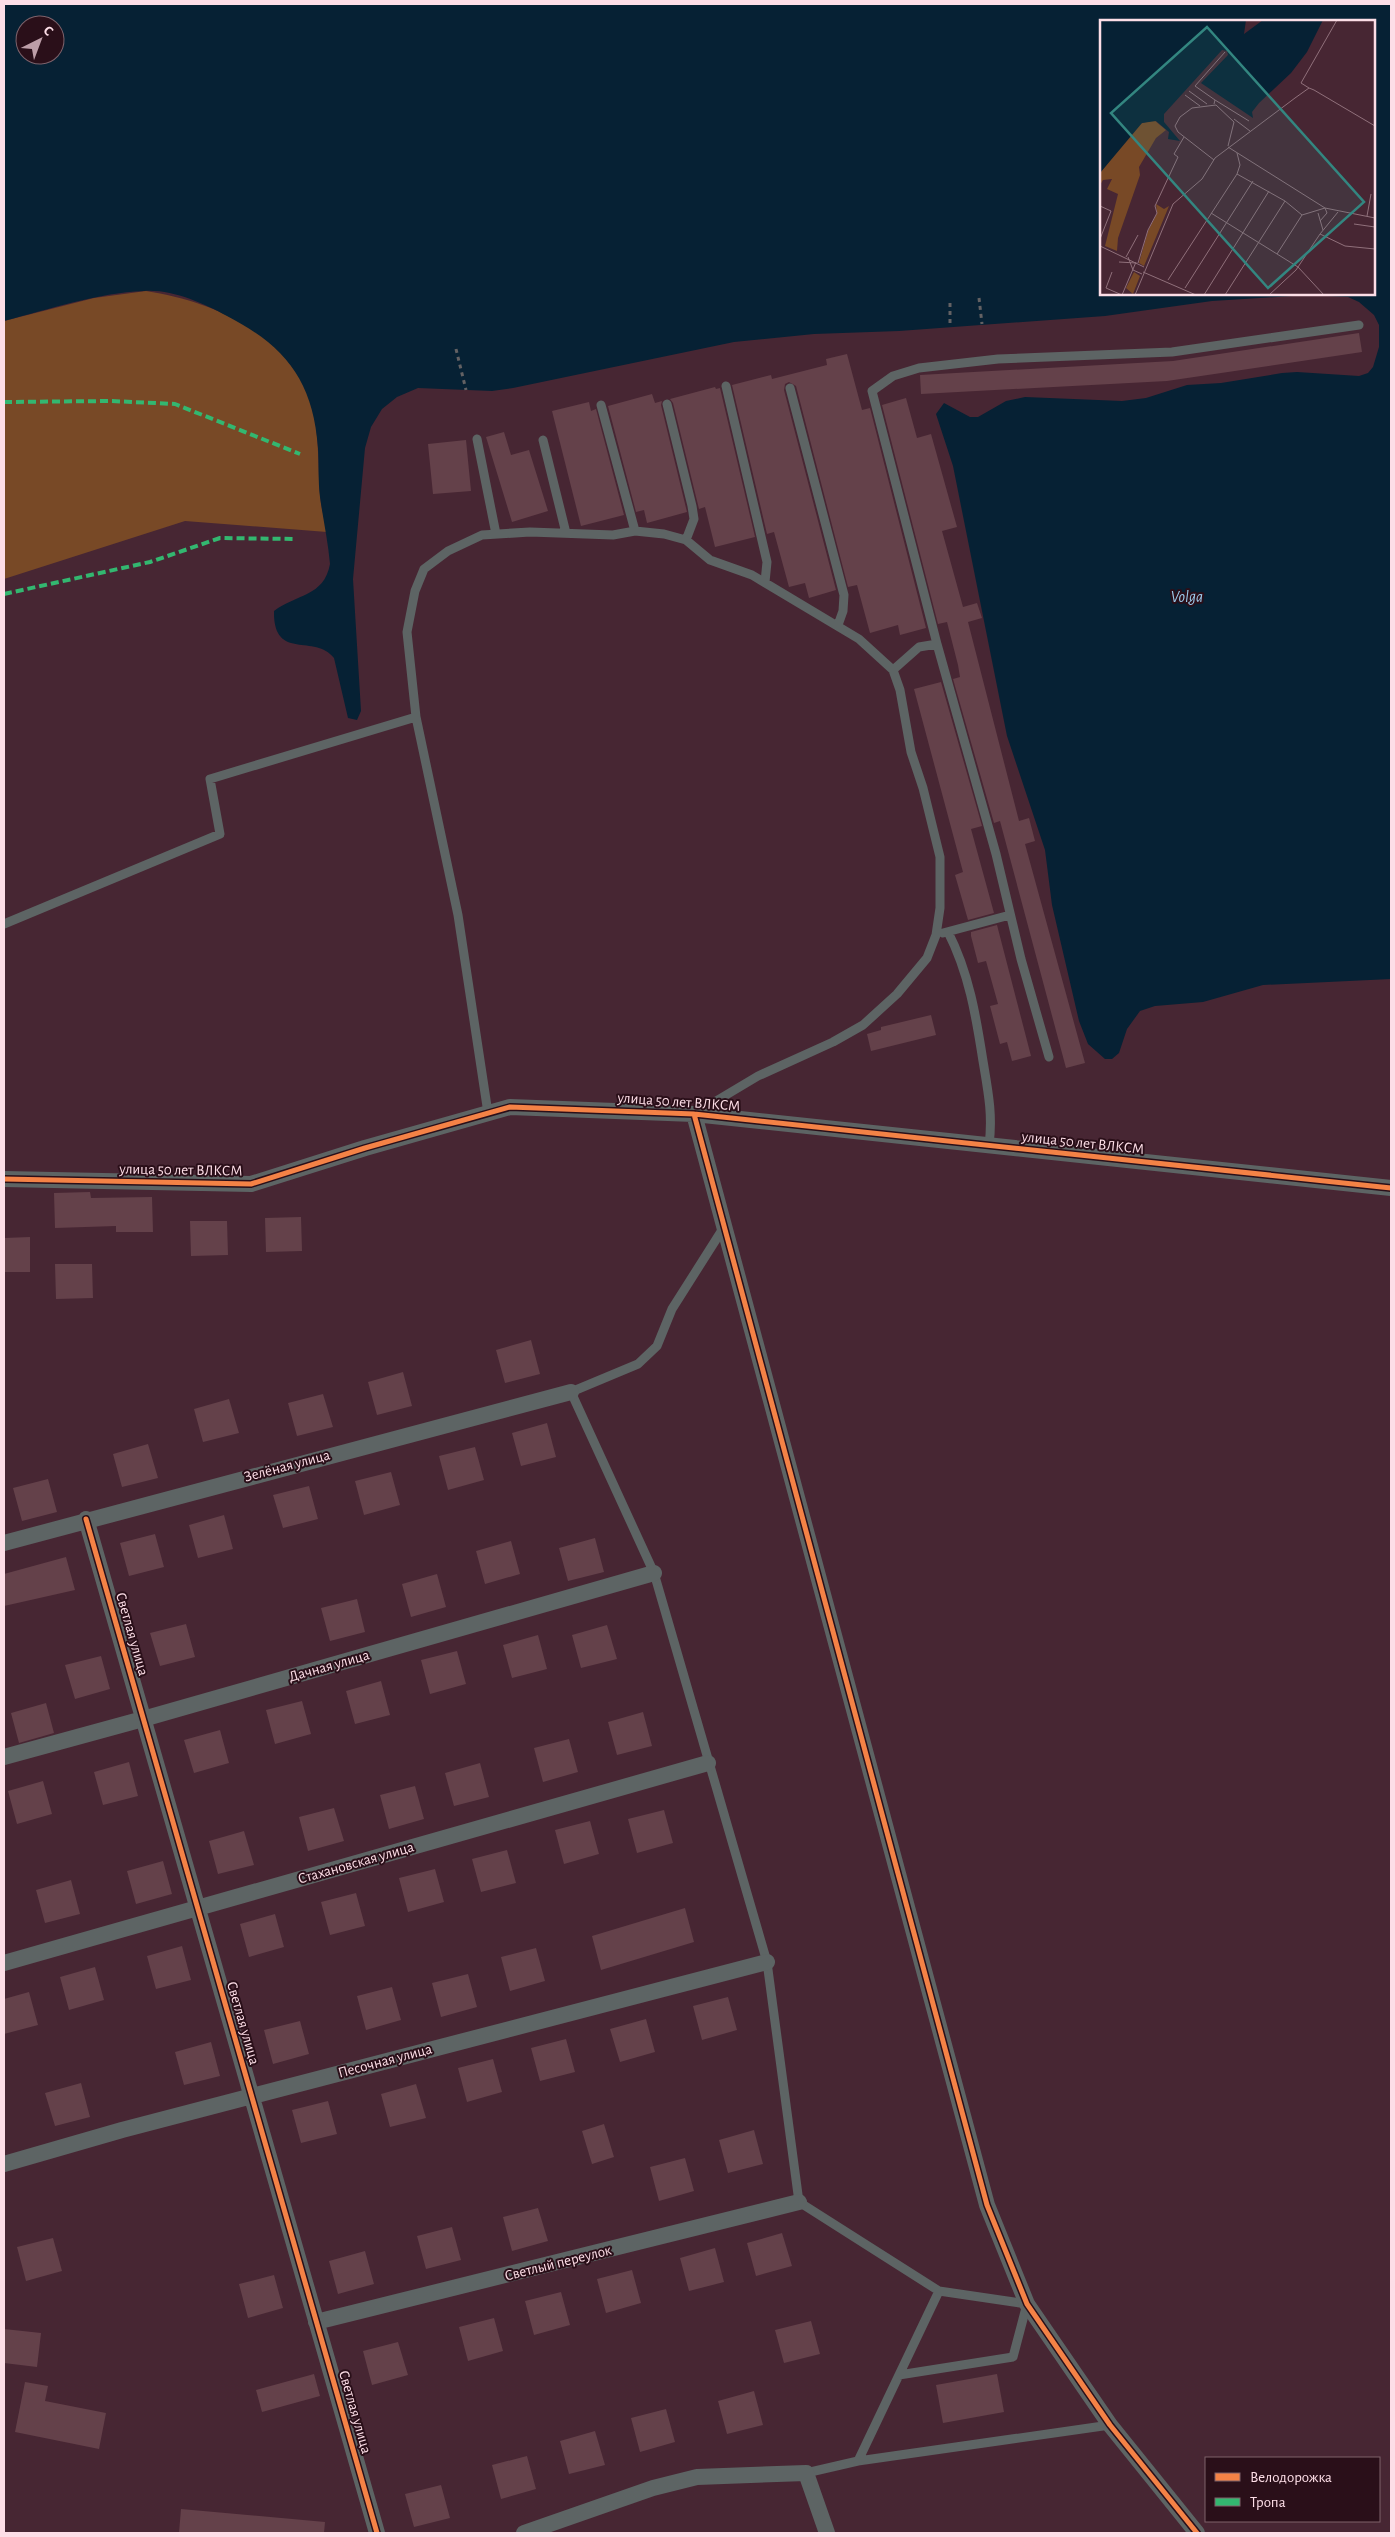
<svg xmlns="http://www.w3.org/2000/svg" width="1395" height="2537" viewBox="0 0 1395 2537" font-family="'Alegreya Sans',sans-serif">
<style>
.green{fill:#784926}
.water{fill:#062134;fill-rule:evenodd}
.building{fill:#64414a}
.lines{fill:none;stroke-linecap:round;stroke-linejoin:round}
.path{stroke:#636163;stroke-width:3;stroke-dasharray:4 4;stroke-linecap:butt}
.lane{stroke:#5d6464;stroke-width:9}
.street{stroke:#5d6464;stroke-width:16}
.quiet{stroke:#33b770;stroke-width:4;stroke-dasharray:8 4;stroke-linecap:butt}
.cycleway-casing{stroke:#2a0f19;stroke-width:8}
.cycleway{stroke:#f48246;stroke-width:5}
.labels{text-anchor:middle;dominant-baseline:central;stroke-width:4;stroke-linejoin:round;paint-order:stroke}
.street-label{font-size:15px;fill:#fddee7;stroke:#2a0f19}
.water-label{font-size:16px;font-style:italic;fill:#9dcced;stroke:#2a0f19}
.inset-road{fill:none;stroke:#90707b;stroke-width:1}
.view{fill:#338680;fill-opacity:0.15;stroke:#338680;stroke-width:2.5}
.inset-edge{fill:none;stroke:#fddee7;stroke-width:2.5}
</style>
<rect width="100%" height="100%" fill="#472633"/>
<!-- green -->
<path class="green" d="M146 291C218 302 300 339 315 419 319 445 318 470 320 495 321 508 325 520 327 532L185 521 4 579V321L94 298Z"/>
<!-- water -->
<path class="water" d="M4 4H1391V979L1263 985 1203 1002 1155 1006 1140 1011 1127 1029 1119 1053 1112 1059H1105L1088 1044 1079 1021 1052 905 1045 850 1007 736 953 466 936 414 944 403 970 417H978L1006 401 1025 397 1122 401 1146 398 1187 385 1221 383 1282 373 1297 372 1359 376 1368 373 1373 367 1379 347V325L1374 315 1359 302 1348 297 1308 295 1212 301 1105 316 899 331 814 334 734 342 513 388 492 391 418 388 397 397 382 409 371 427 365 448 353 579 361 711 357 720 348 718 334 658C315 633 273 662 274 611 296 594 324 597 330 564 328 541 323 519 320 497 318 480 319 464 318 448 313 380 285 346 227 316 203 303 172 289 144 291 97 293 50 309 4 321ZM1101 21H1374V294H1101ZM25 25H55V55H25Z"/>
<!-- building -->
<path class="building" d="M1359 333 1362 352 1167 381 921 394 920 375 1173 361Z
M847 354 862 410 870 408 926 628 900 635 898 625 870 633 857 585 848 587 796 386 789 382 785 384 784 390 836 590 809 598 805 583 789 587 774 532 767 534 732 385 771 375 772 379 827 365 826 359Z
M715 387 716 389 720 388 755 537 715 547 705 507 699 509 673 403 670 399Z
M652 394 655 403 662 401 661 405 687 512 647 523 644 510 636 512 608 406Z
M906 398 917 438 931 434 957 527 942 531 963 607 977 603 982 618 968 622 1019 821 1029 818 1035 841 1025 844 1085 1063 1066 1068 1000 821 994 823 953 679 960 677 958 665 947 622 938 624 882 405Z
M589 402 591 411 596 409 624 515 581 526 552 411Z
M504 432 511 455 529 450 548 511 512 522 486 437Z
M466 440 471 491 433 494 428 444Z
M941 682 982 826 971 829 994 913 968 920 955 875 963 872 914 689Z
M997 925 1031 1056 1012 1061 1007 1042 1000 1044 990 1006 998 1004 986 961 978 963 971 936V932Z
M931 1015 936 1035 871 1051 867 1034 881 1030V1027Z
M90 1192 91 1198 152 1197 153 1232H116V1226L55 1228 54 1193Z
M301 1217 302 1251 266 1252 265 1218Z
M190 1221H227L228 1255 191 1256Z
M30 1237V1272H4V1238Z
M55 1264H92L93 1298 56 1299Z
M531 1340 540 1374 505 1383 496 1350Z
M403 1372 412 1406 377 1415 368 1382Z
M323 1394 333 1427 297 1436 288 1403Z
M229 1399 239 1433 203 1442 194 1409Z
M547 1423 556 1457 521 1466 512 1433Z
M148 1444 158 1478 122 1487 113 1454Z
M475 1447 484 1480 448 1490 439 1456Z
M391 1472 400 1505 364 1515 355 1481Z
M48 1479 57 1512 22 1521 13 1488Z
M309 1486 318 1519 283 1528 273 1495Z
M224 1515 233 1549 198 1558 189 1525Z
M155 1534 164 1567 129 1576 120 1543Z
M595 1538 604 1572 568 1581 559 1548Z
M511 1541 520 1574 485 1584 476 1551Z
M66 1557 75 1590 4 1606V1574Z
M437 1574 446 1607 411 1617 402 1584Z
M357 1599 365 1632 330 1641 321 1608Z
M186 1624 195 1657 160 1666 150 1633Z
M607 1625 617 1659 581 1668 572 1635Z
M538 1635 547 1669 512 1678 503 1645Z
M457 1651 466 1684 430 1694 421 1660Z
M101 1656 110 1689 75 1699 65 1665Z
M381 1681 390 1715 355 1724 346 1691Z
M302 1701 311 1734 275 1744 266 1710Z
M46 1703 54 1733 19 1743 11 1713Z
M643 1712 652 1746 617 1755 608 1722Z
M220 1730 229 1763 194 1773 184 1740Z
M569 1739 578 1772 543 1782 534 1748Z
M129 1762 138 1796 103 1805 94 1772Z
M480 1763 489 1797 454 1806 445 1773Z
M43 1781 52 1814 17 1824 8 1791Z
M415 1786 424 1819 389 1829 380 1795Z
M334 1808 344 1841 308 1851 299 1817Z
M664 1810 673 1843 637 1853 628 1819Z
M590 1821 599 1854 564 1864 555 1830Z
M244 1831 254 1865 218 1874 209 1841Z
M507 1850 516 1883 481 1892 472 1859Z
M163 1861 172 1894 136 1904 127 1871Z
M435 1869 444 1902 408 1912 399 1878Z
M71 1880 80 1914 45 1923 36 1890Z
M356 1893 365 1926 330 1935 321 1902Z
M685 1908 694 1942 601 1970 592 1936Z
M275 1914 284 1947 249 1957 240 1924Z
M182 1946 191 1980 156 1989 147 1956Z
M536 1948 545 1981 510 1991 501 1957Z
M95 1967 104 2000 69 2010 60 1977Z
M468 1974 477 2007 441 2017 432 1983Z
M392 1987 401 2020 366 2030 357 1996Z
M29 1992 38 2025 4 2034V1999Z
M728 1997 737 2030 702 2040 693 2006Z
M646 2019 655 2052 620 2062 610 2029Z
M300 2021 309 2054 273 2064 264 2030Z
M566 2039 575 2072 540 2081 531 2048Z
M211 2042 220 2076 184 2085 175 2052Z
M493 2059 502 2092 467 2102 458 2068Z
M81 2083 90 2117 55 2126 45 2093Z
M416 2084 426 2118 390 2127 381 2094Z
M328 2101 337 2134 301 2143 292 2110Z
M604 2124 614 2157 592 2164 582 2131Z
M754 2130 763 2164 728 2173 719 2140Z
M685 2158 694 2191 659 2201 650 2167Z
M538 2208 548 2241 512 2251 503 2217Z
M452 2227 461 2260 426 2269 417 2236Z
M782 2233 792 2266 756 2276 747 2243Z
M53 2238 62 2271 26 2281 17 2247Z
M715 2248 724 2282 689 2291 680 2258Z
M365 2251 374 2284 338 2294 329 2261Z
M632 2270 641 2303 606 2313 597 2279Z
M274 2275 283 2308 248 2318 239 2284Z
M561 2292 570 2325 534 2335 525 2301Z
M494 2318 503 2351 468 2361 459 2327Z
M811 2321 820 2354 784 2363 775 2330Z
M4 2329 41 2333 37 2367 4 2363Z
M398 2342 408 2375 372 2385 363 2351Z
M314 2374 320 2396 262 2412 256 2390Z
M997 2374 1004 2412 943 2423 936 2385Z
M25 2382 48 2386 45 2401 106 2413 99 2449 15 2432Z
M754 2391 763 2425 727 2434 718 2401Z
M666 2409 675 2442 640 2452 631 2418Z
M595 2431 605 2465 569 2474 560 2441Z
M527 2456 536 2489 501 2499 492 2465Z
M441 2485 450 2518 414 2527 405 2494Z
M181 2509 325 2522 324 2533H179Z"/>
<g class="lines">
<!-- path -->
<path class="path" d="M979 298 982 324
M950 303V326
M456 349 466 390"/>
<!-- lane -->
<path class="lane" d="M726 386 767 562 765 582
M790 388 844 595 843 611 838 625
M667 404 692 506 694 519 686 540
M601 405 635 531
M477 439 496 534
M543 440 566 533
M937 644 996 854 1021 959 1049 1057
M893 670 919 647 937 644 872 391 893 376 919 368 998 359 1172 352 1359 325
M4 924 220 834 210 779 416 717
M948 932C969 973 976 1016 983 1061 988 1091 993 1115 989 1145
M943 933 1010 915
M488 1113 458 915 416 717 407 632 415 591 424 569 448 551 482 535 530 532 613 535 635 531 664 534 686 540 710 560 752 575 859 639 893 670 900 690 911 752 923 788 940 857V908L936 935 927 958 897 994 863 1025 833 1042 758 1076 696 1113
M724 1227 672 1309 657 1346 638 1364 571 1392 654 1573 767 1962 799 2202 939 2291 1027 2304 1013 2357 899 2375
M858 2461 939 2291
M806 2473 858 2461 1110 2425"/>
<!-- street -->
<path class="street" d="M694 1114 987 2205 1027 2304 1110 2425 1197 2533
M4 1179 251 1184 365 1148 510 1107 694 1114 1391 1188
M86 1519 377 2533
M4 1543 571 1392
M4 1757 143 1719 654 1573
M4 1963 708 1763
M4 2164 122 2130 767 1962
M316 2322 799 2202
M524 2533 653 2488 697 2477 806 2473 827 2533"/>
<!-- quiet -->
<path class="quiet" d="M4 402 112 401 175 404 300 454
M4 594 150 562 220 538 296 539"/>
<defs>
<path id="cycleway" d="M694 1114 987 2205 1027 2304 1110 2425 1197 2533
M4 1179 251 1184 365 1148 510 1107 694 1114 1391 1188
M86 1519 377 2533"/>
</defs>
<!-- cycleway casing -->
<use href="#cycleway" class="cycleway-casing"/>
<!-- cycleway -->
<use href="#cycleway" class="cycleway"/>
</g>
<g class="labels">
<!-- street labels -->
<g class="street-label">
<text transform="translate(679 1102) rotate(4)">улица 50 лет ВЛКСМ</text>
<text transform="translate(1083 1143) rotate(6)">улица 50 лет ВЛКСМ</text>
<text transform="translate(181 1170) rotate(1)">улица 50 лет ВЛКСМ</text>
<text transform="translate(287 1466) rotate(-15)">Зелёная улица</text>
<text transform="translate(132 1634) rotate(74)">Светлая улица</text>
<text transform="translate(329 1666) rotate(-16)">Дачная улица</text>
<text transform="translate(356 1863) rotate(-16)">Стахановская улица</text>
<text transform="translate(243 2023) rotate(74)">Светлая улица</text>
<text transform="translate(385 2061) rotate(-15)">Песочная улица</text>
<text transform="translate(558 2263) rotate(-14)">Светлый переулок</text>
<text transform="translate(355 2412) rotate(74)">Светлая улица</text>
</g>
<!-- water labels -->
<g class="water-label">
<text x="1187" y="597">Volga</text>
</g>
</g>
<!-- overview -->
<g transform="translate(1100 20)">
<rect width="275" height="275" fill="#472633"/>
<path d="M54 100 66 110 56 118 39 147 40 155 18 218 17 231 5 226 18 174 7 169 12 159 3 160 0 165V153L39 104ZM56 184 64 189 69 186 44 246 39 243 48 211 57 193ZM34 252 40 256 33 274 26 268Z" fill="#784926"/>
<path d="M0 0H146L144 14 163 0H223L207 32 191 53 159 83 152 92 153 98 101 63 128 35 127 31 122 30 64 94V102L80 121 68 119 69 112 56 101 42 103 0 153Z" fill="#062134"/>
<path class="inset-road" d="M209 68 201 63 237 0M89 71 107 84M85 75 100 86M115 80 149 101M114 84 115 80 95 66 125 32M134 99 150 111M128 127 225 188 275 198M137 133 140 145 137 154 185 181 202 195 225 188 227 193 220 201M114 140 78 112 75 106 80 97 92 88 116 85 134 102 128 126M0 186 11 191 0 219M111 193 198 247 224 275M218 193 223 210M267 196 271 174M254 204 275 207M220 214 238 192M0 226 44 247M177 234 202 195M26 237 38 215M28 237 33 250 42 254M19 242 36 243M38 243 48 210 57 193 55 186 78 137 74 134 84 117M12 252 6 268 22 275M43 252 96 275M68 260 137 154M85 268 153 161M22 275 36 242M35 275 73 184 102 159 115 138 195 78 209 68 214 70 275 106M104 275 169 171M125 275 185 181M169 275 196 250 220 214 245 226 275 229"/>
<path class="view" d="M107 7 264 182 168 268 11 93Z"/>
<rect width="275" height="275" class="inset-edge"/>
</g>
<!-- border -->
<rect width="1395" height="2537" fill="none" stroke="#fddee7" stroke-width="10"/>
<!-- legend -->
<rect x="1205" y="2457" width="175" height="65" fill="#2a0f19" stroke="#7e626b"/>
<rect x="1215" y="2473" width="25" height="8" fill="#f48246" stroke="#7e626b"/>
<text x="1250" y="2482" font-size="15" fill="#fddee7">Велодорожка</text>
<rect x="1215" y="2498" width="25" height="8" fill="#33b770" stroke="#7e626b"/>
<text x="1250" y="2507" font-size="15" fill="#fddee7">Тропа</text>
<!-- north arrow -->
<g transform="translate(40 40) rotate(42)"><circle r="24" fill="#2a0f19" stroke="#7e626b"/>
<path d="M0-4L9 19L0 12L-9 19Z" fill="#bd9ea8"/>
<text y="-8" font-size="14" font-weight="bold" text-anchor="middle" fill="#fddee7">С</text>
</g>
</svg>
